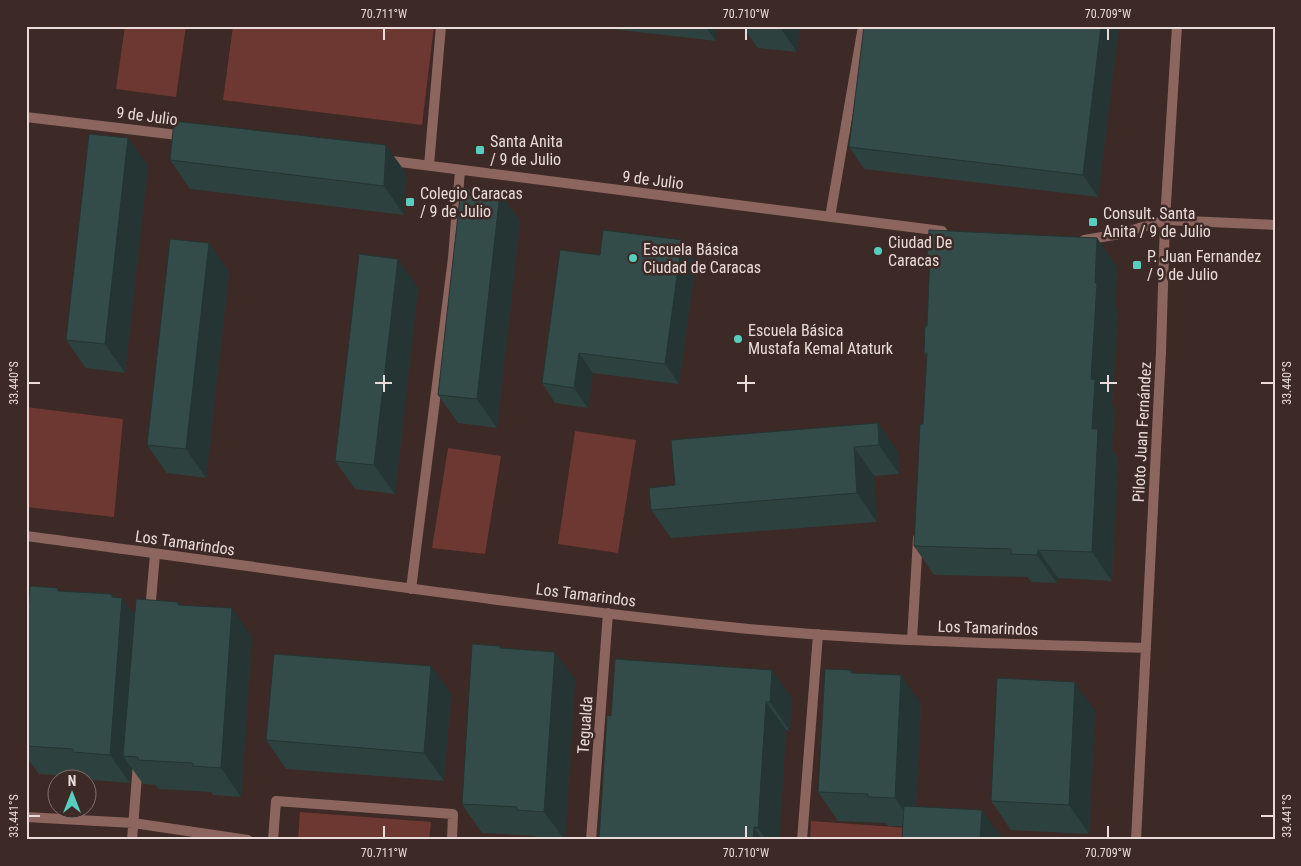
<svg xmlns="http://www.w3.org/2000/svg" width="1301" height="866" viewBox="0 0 1301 866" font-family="'Roboto Condensed',sans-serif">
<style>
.green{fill:#6d3831}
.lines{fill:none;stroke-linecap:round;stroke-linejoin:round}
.minor{stroke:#8c655f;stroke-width:10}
.wall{fill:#2d413f}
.shaded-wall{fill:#243533}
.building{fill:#344c49;stroke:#243533}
.ticks{fill:none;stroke:#e9dbd9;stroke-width:2}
.poi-dot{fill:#58cec0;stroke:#3d2925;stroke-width:2}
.labels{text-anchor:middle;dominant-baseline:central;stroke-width:5;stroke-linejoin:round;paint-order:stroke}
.street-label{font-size:16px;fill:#e9dbd9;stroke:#3d2925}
.poi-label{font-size:16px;fill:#e9dbd9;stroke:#3d2925;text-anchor:start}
.neatline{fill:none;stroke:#e9dbd9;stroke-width:2}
.ticks-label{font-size:12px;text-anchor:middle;fill:#e9dbd9}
</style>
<rect width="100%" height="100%" fill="#3d2925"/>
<!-- green -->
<path class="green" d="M125 26H186L176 97 116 89Z
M233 26H434L422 125 223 100Z
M26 407 123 419 114 517 26 507Z
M575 431 636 440 618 553 558 544Z
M448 448 501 456 485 554 432 548Z
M300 812 431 822 429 840H298Z
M811 821 908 828V840H810Z"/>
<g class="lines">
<!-- minor -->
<path class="minor" d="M26 117 186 136
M384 160 942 231
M429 165 441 26
M830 217 863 26
M1084 240 1120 234 1165 220 1275 225
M26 536C264 567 501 604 739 628 874 641 1010 644 1146 648
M411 589 453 258 460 170
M150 612 155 554
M912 640 918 538
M26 817 133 823 248 840
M132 840 138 763
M273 840 276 801 453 814 452 840
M591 840 608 613
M802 840 818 634
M1136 840 1161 352 1165 220 1177 26"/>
</g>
<!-- wall -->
<path class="wall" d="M585 26H717L716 41Z
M742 26H800L797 52 758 48Z
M1119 26 1098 197 864 169 849 147Z
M128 138 148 166 125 373 86 368 66 340Z
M170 160 406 173 404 215 190 189Z
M500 193 520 221 497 428 458 423 438 395Z
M1097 238 1117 267 1115 308 1118 311 1112 404 1115 408 1112 449 1118 458 1112 581 1058 578 1057 583 1031 582 1028 577 934 575 914 546 923 424 927 357 924 353 927 326 930 260 927 256Z
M209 243 229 272 206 478 167 473 147 445Z
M600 255 696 260 679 384 593 373 588 408 555 403 542 383Z
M418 288 395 494 355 489 335 461Z
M878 423 898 452 899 474 874 476 877 522 671 538 651 510 675 485Z
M60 591 112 594 115 597 122 598 135 616 180 605 252 637 241 797 213 795 211 792 158 789 156 785 143 784 131 767 130 783 93 780 91 778 39 774 26 757V637Z
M500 646 502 649 555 652 575 680 565 840 537 839 535 836 482 833 462 804Z
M431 666 451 694 444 781 286 769 266 740Z
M772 670 792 698 790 731 786 730 779 840H599L611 716Z
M851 670 853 673 921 704 916 807 1002 838V840H902L903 826H888L886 823 838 821 818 792Z
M1095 711 1089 834 1011 830 991 801Z"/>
<!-- shaded-wall -->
<path class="shaded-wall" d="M705 26H717L716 41Z
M779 26H800L797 52Z
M1101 26H1119L1098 197 1083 175Z
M128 138 148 166 125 373 105 344Z
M386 145 406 173 404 215 384 186Z
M500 193 520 221 497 428 477 399Z
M1097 238 1117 267 1115 308 1118 311 1112 404 1115 408 1112 449 1118 458 1112 581 1092 552 1091 379Z
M682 240 696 260 679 384 665 364Z
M209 243 229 272 206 478 186 449Z
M398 259 418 288 395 494 374 465Z
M579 353 593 373 588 408 574 388Z
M878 423 898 452 899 474 879 445Z
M854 447 874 476 877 522 857 493Z
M1038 550 1058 578 1057 583 1037 555Z
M112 594 122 607V598L142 626 123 756 131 767 130 783 110 755Z
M232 608 252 637 241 797 221 768Z
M555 652 575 680 565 840 544 812Z
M431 666 451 694 444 781 424 753Z
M772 670 792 698 790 731 770 702Z
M901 675 921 704 915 827 895 798Z
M1075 682 1095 711 1089 834 1069 805Z
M766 702 786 730 779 840H766L758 828Z
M982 810 1002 838V840H980Z
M754 827 762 840H753Z"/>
<!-- building -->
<path class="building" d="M864 26H1101L1083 175 849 147Z
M174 121 386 145 384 186 170 160Z
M89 134 128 138 105 344 66 340Z
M461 188 500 193 477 399 438 395Z
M603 230 682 240 665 364 579 353 574 388 542 383 560 250 600 255Z
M929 230 1097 238 1095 283H1097L1091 379 1095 380 1092 429H1098L1092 552 1038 550 1037 555 1011 554V549L914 546 920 424H923L927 353H924L925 326H927L930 256H927Z
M170 239 209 243 186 449 147 445Z
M359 254 398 259 374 465 335 461Z
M878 423 879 445 854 447 857 493 651 510 649 488 675 485 671 440Z
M30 586 58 588V591L112 594V597L122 598 110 755 73 752V749L26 746V637Z
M136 599 178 602V605L232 608 221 768 193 766V763L138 760V757L123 756Z
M472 644 500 646V648L555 652 544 812 517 810V807L462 804Z
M274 654 431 666 424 753 266 740Z
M615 659 772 670 770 702H766L758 828 754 827 753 840H599L607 715 611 716Z
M825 669 851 670V673L901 675 895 798 868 797V794L818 792Z
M997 678 1075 682 1069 805 991 801Z
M904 806 982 810 980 840H902Z"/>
<!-- ticks -->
<path class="ticks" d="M384 28V40M746 28V40M1108 28V40M384 375V392M746 375V392M1108 375V392M28 383H40M375 383H392M737 383H755M1100 383H1117M1261 383H1274M28 816H40M1261 816H1274M384 826V838M746 826V838M1108 826V838"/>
<!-- markers -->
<g class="poi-dot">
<rect x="475" y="145" width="10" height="10" rx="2.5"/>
<rect x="405" y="197" width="10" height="10" rx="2.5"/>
<rect x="1088" y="217" width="10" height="10" rx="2.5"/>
<circle cx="878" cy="251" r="5"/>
<circle cx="633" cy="258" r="5"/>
<rect x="1132" y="260" width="10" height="10" rx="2.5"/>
<circle cx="738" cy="339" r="5"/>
</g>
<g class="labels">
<!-- street labels -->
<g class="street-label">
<text transform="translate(147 116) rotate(7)">9 de Julio</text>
<text transform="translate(653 180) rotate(7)">9 de Julio</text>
<text transform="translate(1142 432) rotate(-87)">Piloto Juan Fernández</text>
<text transform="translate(185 543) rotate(8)">Los Tamarindos</text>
<text transform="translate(586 595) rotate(7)">Los Tamarindos</text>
<text transform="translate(988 628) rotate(2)">Los Tamarindos</text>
<text transform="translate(585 725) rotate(-86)">Tegualda</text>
</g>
<!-- poi labels -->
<g class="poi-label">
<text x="490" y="141">Santa Anita<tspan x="490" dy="18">/ 9 de Julio</tspan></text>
<text x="420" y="193">Colegio Caracas<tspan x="420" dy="18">/ 9 de Julio</tspan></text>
<text x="1103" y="213">Consult. Santa<tspan x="1103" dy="18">Anita / 9 de Julio</tspan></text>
<text x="888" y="242">Ciudad De<tspan x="888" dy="18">Caracas</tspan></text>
<text x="643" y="249">Escuela Básica<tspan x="643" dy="18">Ciudad de Caracas</tspan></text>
<text x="1147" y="256">P. Juan Fernandez<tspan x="1147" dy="18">/ 9 de Julio</tspan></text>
<text x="748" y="330">Escuela Básica<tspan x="748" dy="18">Mustafa Kemal Ataturk</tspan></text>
</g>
</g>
<!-- border -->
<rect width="1301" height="866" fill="none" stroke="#3d2925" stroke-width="55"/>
<!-- north arrow -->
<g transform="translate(72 794)"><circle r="24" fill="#3d2925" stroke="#82706d"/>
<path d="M0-4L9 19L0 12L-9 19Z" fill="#58cec0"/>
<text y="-8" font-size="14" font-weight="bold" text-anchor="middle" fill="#e9dbd9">N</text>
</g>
<rect x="28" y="28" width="1246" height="810" class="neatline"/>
<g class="ticks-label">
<text x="384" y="18">70.711°W</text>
<text x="746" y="18">70.710°W</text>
<text x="1108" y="18">70.709°W</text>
<text transform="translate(14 383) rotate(-90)" y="4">33.440°S</text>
<text transform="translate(1287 383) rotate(-90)" y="4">33.440°S</text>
<text transform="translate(14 816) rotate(-90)" y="4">33.441°S</text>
<text transform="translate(1287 816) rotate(-90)" y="4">33.441°S</text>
<text x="384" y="857">70.711°W</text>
<text x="746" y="857">70.710°W</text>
<text x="1108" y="857">70.709°W</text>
</g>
</svg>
